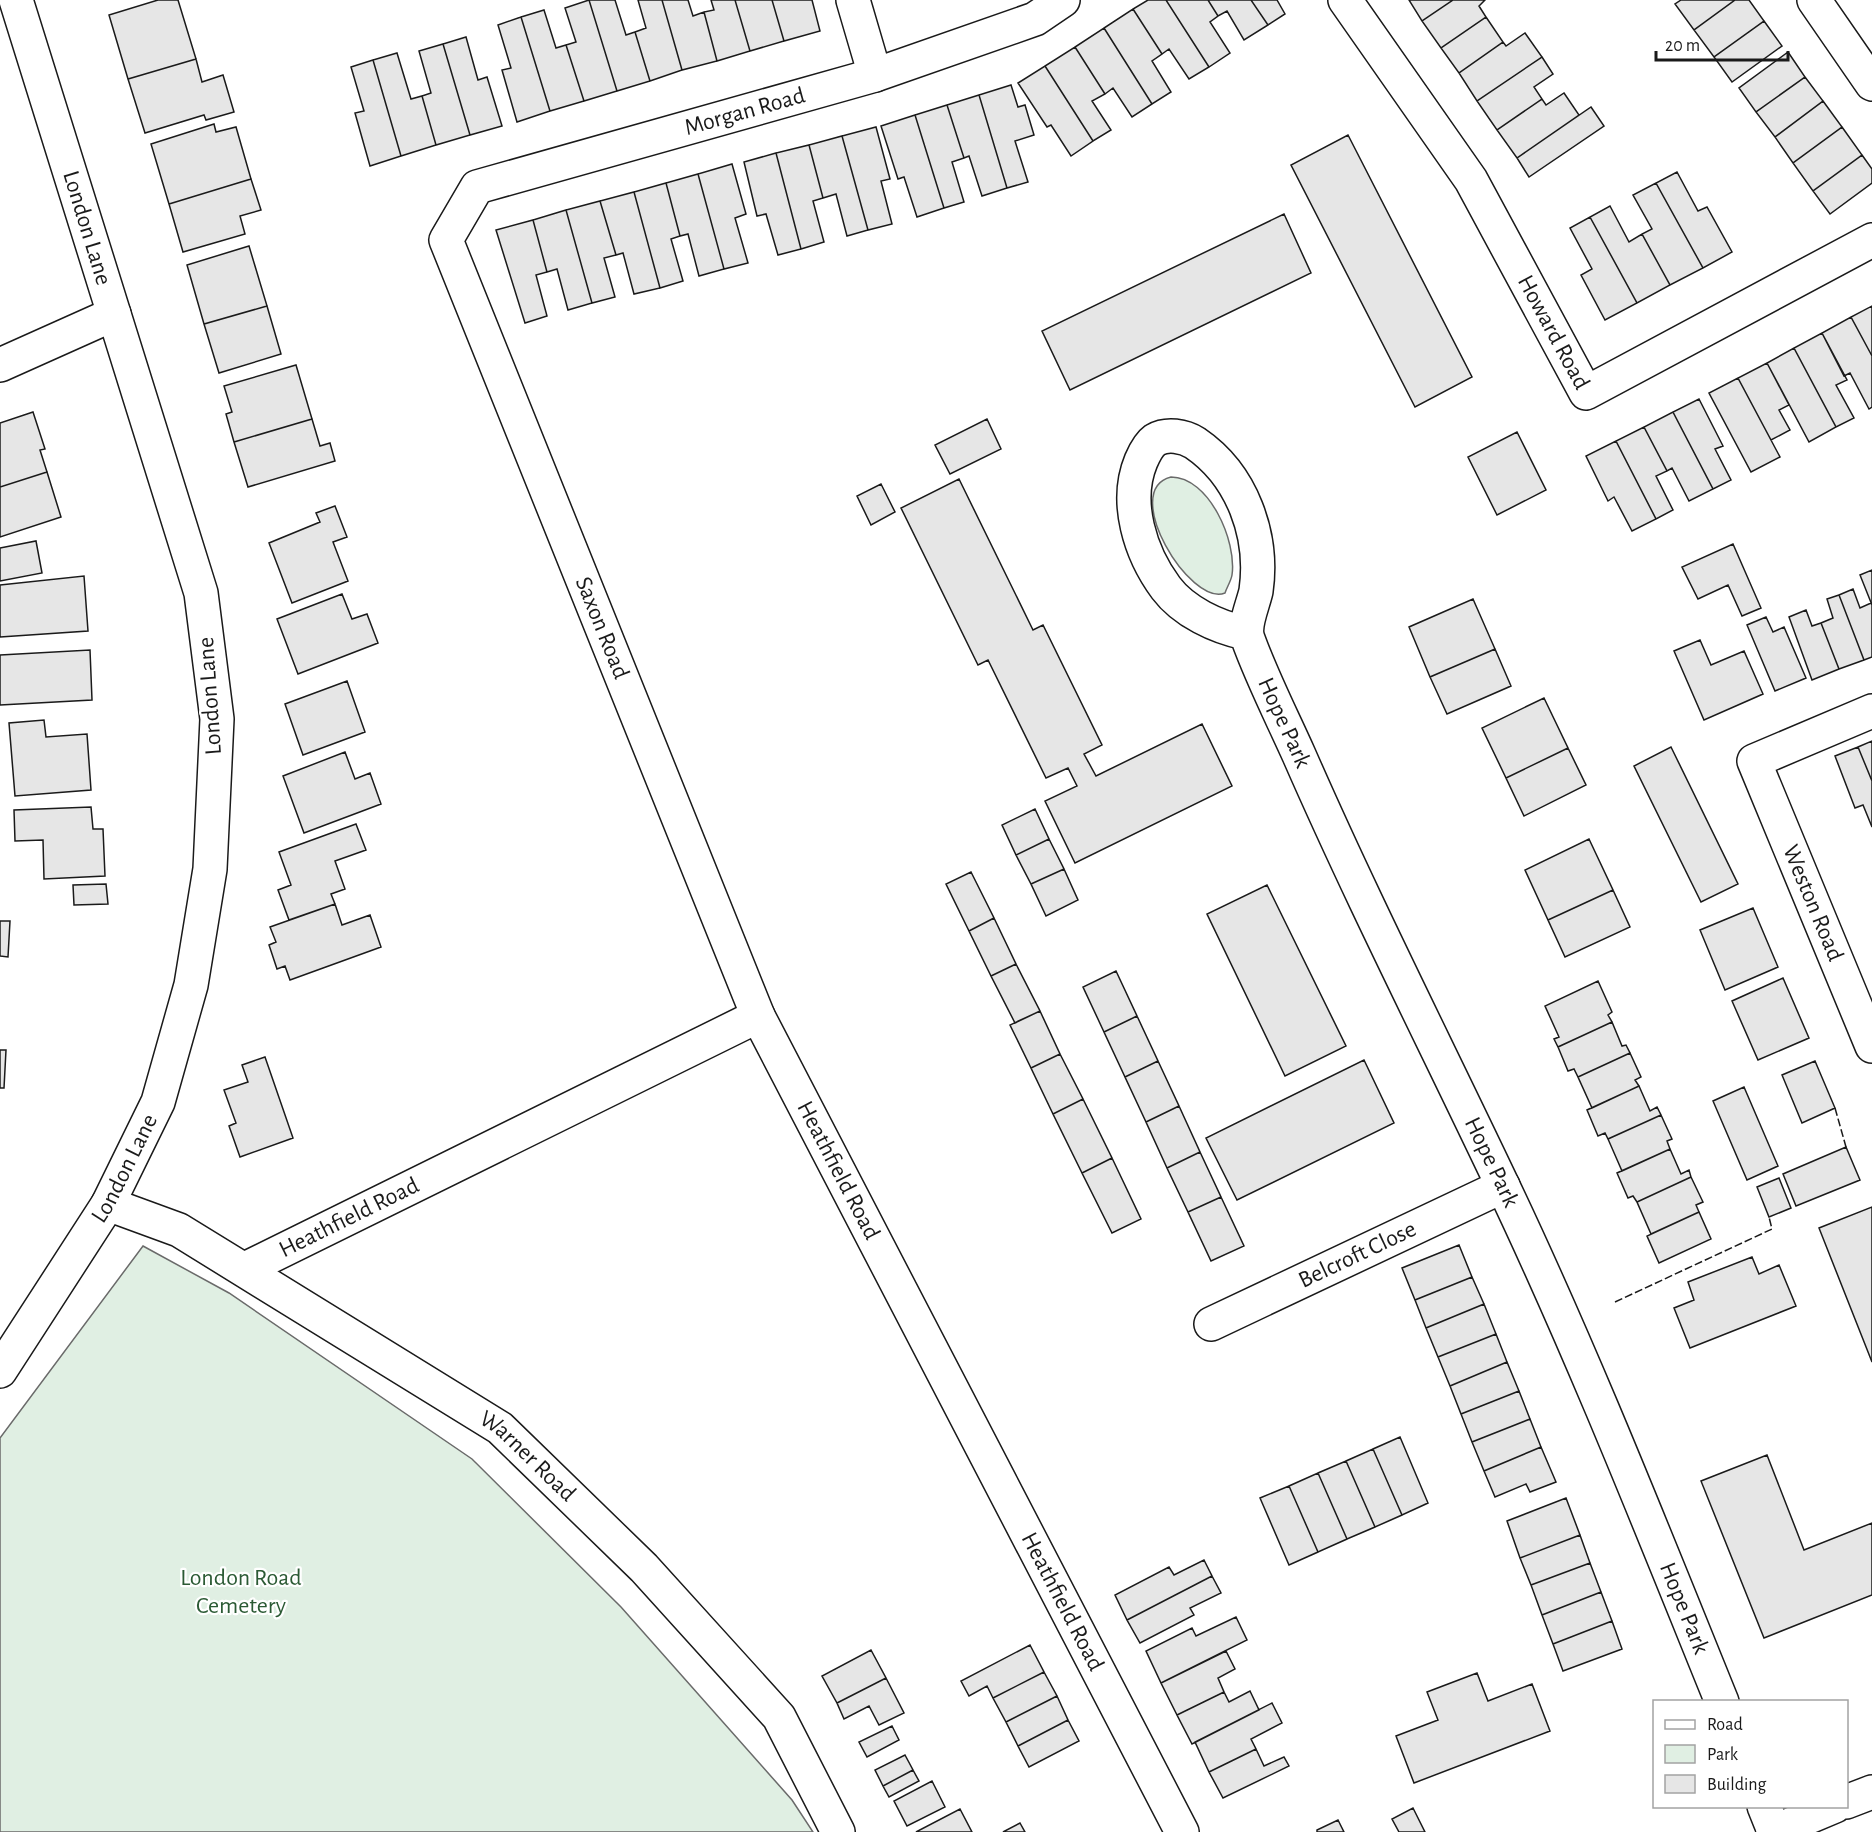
<svg xmlns="http://www.w3.org/2000/svg" width="1872" height="1832" viewBox="0 0 1872 1832" font-family="'Alegreya Sans',sans-serif">
<style>
.green{fill:#e0efe3;stroke:#6a6a6a;stroke-width:1.5}
.building{fill:#e6e6e6;stroke:#1a1a1a;stroke-width:1.5}
.lines{fill:none;stroke-linecap:round;stroke-linejoin:round}
.minor-casing{stroke:#1a1a1a;stroke-width:36}
.tertiary-casing{stroke:#1a1a1a;stroke-width:36}
.primary-casing{stroke:#1a1a1a;stroke-width:36}
.minor{stroke:#fff;stroke-width:33}
.tertiary{stroke:#fff;stroke-width:33}
.primary{stroke:#fff;stroke-width:33}
.fence{stroke:#1a1a1a;stroke-width:1.5;stroke-dasharray:8 3;stroke-linecap:butt}
.labels{text-anchor:middle;dominant-baseline:central;stroke-width:4.5;stroke-linejoin:round;paint-order:stroke}
.street-label{font-size:24px;fill:#1a1a1a;stroke:#fff}
.park-label{font-size:24px;fill:#2b5a34;stroke:#fff}
</style>
<rect width="100%" height="100%" fill="#fff"/>
<!-- green -->
<path class="green" d="M1171 477C1209 477 1237 541 1232 575 1231 581 1227 587 1225 593 1190 607 1119 490 1171 477Z
M143 1246 229 1293 472 1459 621 1607 792 1800 813 1832H0V1438Z"/>
<!-- building -->
<path class="building" d="M158 0H178L196 59 128 79 109 15Z
M589 0H615L626 35 635 32 650 81 617 91Z
M589 0 617 91 584 101 566 45 576 42 565 8Z
M638 0H662L682 70 650 81 635 32 646 28Z
M662 0H688L693 16 704 12 717 61 682 70Z
M711 0H735L750 51 717 61 704 12 714 10Z
M735 0H772L784 41 750 51Z
M772 0H812L820 31 784 41Z
M1148 0H1166L1209 67 1189 79 1169 49 1162 54 1133 9Z
M1166 0H1208L1218 16 1210 22 1230 53 1209 67Z
M1208 0H1251L1268 25 1244 40 1227 11 1218 16Z
M1251 0H1277L1285 14 1268 25Z
M1409 0H1453L1422 21Z
M1453 0H1485L1479 6 1486 17 1441 48 1422 21Z
M1681 0H1735L1694 30 1675 4Z
M1735 0H1749L1764 21 1714 57 1694 30Z
M1133 9 1162 54 1152 61 1171 92 1152 104 1104 28Z
M544 10 556 48 566 45 584 101 550 111 521 17Z
M521 17 550 111 517 122 502 70 511 68 498 25Z
M1486 17 1503 42 1459 73 1441 48Z
M1764 21 1782 46 1732 82 1714 57Z
M1104 28 1152 104 1132 117 1113 88 1105 94 1075 47Z
M1525 33 1542 57 1477 101 1459 73 1503 42 1506 46Z
M466 37 478 80 487 77 502 126 470 135 443 44Z
M443 44 470 135 436 145 422 96 431 93 419 51Z
M1075 47 1105 94 1092 101 1111 130 1093 141 1045 66Z
M1788 52 1805 77 1756 112 1739 88Z
M397 53 411 99 422 96 436 145 401 156 373 60Z
M1542 57 1553 74 1534 87 1542 99 1497 130 1477 101Z
M196 59 202 82 223 75 234 112 206 120 204 115 145 133 128 79Z
M373 60 401 156 370 166 355 113 364 111 351 67Z
M1045 66 1093 141 1071 156 1051 125 1047 127 1018 83Z
M1805 77 1823 101 1775 137 1756 112Z
M1011 85 1018 107 1025 105 1034 135 1015 141 1028 182 1007 188 979 95Z
M1564 93 1579 115 1517 158 1497 130 1542 99 1546 105Z
M979 95 1007 188 982 196 969 156 964 158 947 105Z
M1823 101 1842 127 1793 163 1775 137Z
M947 105 964 158 952 162 964 202 944 208 915 115Z
M1591 107 1604 126 1529 177 1517 158Z
M915 115 944 208 917 217 904 177 898 179 881 126Z
M214 124 216 132 236 127 251 179 169 204 151 144Z
M876 127 890 179 881 181 892 224 868 230 842 136Z
M1842 127 1862 155 1813 191 1793 163Z
M1348 135 1472 377 1415 407 1291 165Z
M842 136 868 230 847 236 836 194 823 198 809 145Z
M809 145 823 198 813 201 824 242 801 249 776 153Z
M776 153 801 249 778 255 766 214 757 216 744 162Z
M1862 155 1872 169V183L1830 214 1813 191Z
M732 164 746 214 735 218 748 263 724 269 698 174Z
M1677 172 1698 211 1707 207 1732 252 1703 268 1656 183Z
M698 174 724 269 699 276 688 234 680 236 666 183Z
M251 179 261 210 240 216 245 234 183 252 169 204Z
M666 183 680 236 671 239 683 281 660 288 634 192Z
M1656 183 1703 268 1670 285 1642 234 1652 229 1633 195Z
M634 192 660 288 634 294 623 253 616 255 600 201Z
M600 201 616 255 604 258 615 297 592 303 566 210Z
M1610 206 1629 242 1642 234 1670 285 1637 303 1590 217Z
M566 210 592 303 568 310 557 269 547 272 533 220Z
M1284 214 1311 273 1070 390 1042 331Z
M1590 217 1637 303 1605 320 1581 275 1592 269 1570 228Z
M533 220 547 272 536 275 547 316 525 323 496 230Z
M249 246 267 306 204 324 187 265Z
M267 306 281 354 219 373 204 324Z
M1872 306V356L1851 317Z
M1851 317 1872 356V407L1869 409 1850 373 1844 376 1822 333Z
M1822 333 1847 380 1836 385 1854 418 1836 427 1794 348Z
M1794 348 1836 427 1809 442 1767 363Z
M1767 363 1789 405 1779 410 1790 430 1771 440 1738 378Z
M296 365 312 419 234 442 226 414 232 412 224 386Z
M1738 378 1780 457 1751 472 1709 393Z
M1699 399 1723 446 1715 449 1731 480 1713 489 1673 412Z
M33 412 45 449 40 450 47 472 0 487V423Z
M1673 412 1713 489 1689 501 1672 468 1667 471 1644 427Z
M312 419 320 446 330 443 335 461 248 487 234 442Z
M987 419 1001 449 950 474 935 445Z
M1644 427 1667 471 1656 476 1673 510 1656 519 1616 441Z
M1517 432 1546 490 1497 515 1468 457Z
M1616 441 1656 519 1632 531 1614 497 1608 501 1586 456Z
M47 472 61 517 0 537V487Z
M959 479 1033 630 1043 625 1102 745 1084 754 1096 776 1202 724 1232 786 1075 863 1045 801 1077 786 1068 768 1046 778 988 660 978 665 901 508Z
M881 484 895 512 871 525 857 496Z
M335 506 347 537 333 542 348 581 292 603 269 543 320 522 316 513Z
M36 541 42 573 0 581V548Z
M1733 544 1761 608 1742 616 1728 585 1698 599 1682 567Z
M1872 570V605L1860 575Z
M84 576 88 631 0 637V585Z
M1853 589 1860 608 1871 603 1872 605V657L1864 660 1839 595Z
M342 594 352 619 367 614 378 643 298 674 277 619Z
M1839 595 1864 660 1839 669 1821 623 1833 618 1827 599Z
M1473 599 1495 649 1430 677 1409 627Z
M1806 610 1812 626 1821 623 1839 669 1812 680 1789 617Z
M1766 617 1773 632 1784 627 1806 678 1775 691 1747 625Z
M1700 640 1711 665 1744 651 1763 694 1704 720 1674 651Z
M1495 649 1511 686 1447 714 1430 677Z
M90 650 92 700 0 705V655Z
M347 681 365 732 303 755 285 704Z
M1544 698 1568 748 1506 778 1482 728Z
M44 720 46 737 87 734 91 790 15 796 9 723Z
M1872 741V781L1858 747Z
M1671 747 1738 884 1701 902 1634 766Z
M1858 747 1872 781V827L1863 805 1855 808 1835 756Z
M1568 748 1586 785 1524 816 1506 778Z
M345 752 355 779 370 773 381 804 304 833 283 776Z
M91 807 93 829H103L105 876 44 879 43 840 15 841 14 810Z
M1035 809 1049 839 1016 855 1002 825Z
M356 824 366 850 335 861 345 889 331 894 335 904 289 920 278 890 291 885 279 852Z
M1049 839 1064 869 1031 884 1016 855Z
M1589 839 1613 890 1548 920 1525 870Z
M1064 869 1078 900 1046 916 1031 884Z
M971 872 994 918 969 931 946 884Z
M106 884 108 904 74 905 73 885Z
M1267 885 1346 1046 1285 1076 1207 914Z
M1613 890 1630 927 1565 957 1548 920Z
M335 904 342 925 370 915 381 947 290 980 285 966 277 969 269 945 276 942 270 927Z
M1753 908 1778 967 1725 990 1700 930Z
M994 918 1016 964 991 976 969 931Z
M0 921H10L8 957 0 956Z
M1016 964 1040 1011 1015 1023 991 976Z
M1116 971 1137 1016 1104 1032 1083 987Z
M1783 978 1809 1038 1758 1060 1732 1001Z
M1598 981 1612 1012 1608 1015 1612 1022 1558 1047 1554 1039 1559 1037 1545 1006Z
M1040 1011 1060 1054 1031 1068 1010 1025Z
M1137 1016 1158 1061 1125 1077 1104 1032Z
M1612 1022 1622 1046 1626 1045 1630 1053 1578 1077 1574 1069 1568 1071 1558 1047Z
M0 1050H6L4 1088H0Z
M1630 1053 1641 1077 1635 1080 1639 1086 1592 1108 1578 1077Z
M1060 1054 1083 1099 1053 1114 1031 1068Z
M265 1057 293 1138 240 1157 229 1126 236 1123 224 1090 248 1082 242 1065Z
M1364 1060 1394 1123 1237 1200 1206 1138Z
M1158 1061 1179 1106 1146 1122 1125 1077Z
M1815 1061 1835 1108 1802 1123 1782 1075Z
M1639 1086 1650 1111 1657 1107 1661 1115 1608 1139 1605 1133 1598 1136 1587 1110Z
M1744 1087 1778 1166 1747 1180 1713 1101Z
M1083 1099 1112 1158 1082 1173 1053 1114Z
M1179 1106 1200 1152 1167 1168 1146 1122Z
M1661 1115 1672 1139 1667 1141 1670 1149 1622 1171 1608 1139Z
M1846 1147 1860 1180 1796 1206 1783 1174Z
M1670 1149 1681 1174 1689 1170 1691 1177 1637 1202 1633 1196 1628 1198 1617 1173Z
M1200 1152 1221 1197 1188 1212 1167 1168Z
M1112 1158 1141 1219 1112 1233 1082 1173Z
M1691 1177 1703 1202 1696 1205 1699 1212 1651 1234 1637 1202Z
M1779 1178 1791 1208 1769 1217 1757 1187Z
M1221 1197 1244 1246 1211 1261 1188 1212Z
M1872 1207V1362L1819 1228Z
M1699 1212 1711 1239 1659 1263 1647 1236Z
M1459 1245 1472 1277 1415 1300 1402 1268Z
M1752 1257 1759 1274 1779 1265 1796 1306 1690 1348 1674 1308 1694 1300 1688 1282Z
M1472 1277 1484 1304 1426 1328 1415 1300Z
M1484 1304 1496 1334 1438 1357 1426 1328Z
M1496 1334 1507 1362 1450 1386 1438 1357Z
M1507 1362 1519 1391 1461 1414 1450 1386Z
M1519 1391 1530 1419 1472 1442 1461 1414Z
M1530 1419 1541 1447 1484 1471 1472 1442Z
M1400 1437 1428 1503 1402 1515 1373 1449Z
M1541 1447 1556 1482 1530 1492 1526 1484 1495 1497 1484 1471Z
M1373 1449 1402 1515 1375 1527 1346 1461Z
M1767 1455 1804 1550 1872 1523V1595L1764 1638 1701 1481Z
M1346 1461 1375 1527 1347 1539 1318 1473Z
M1318 1473 1347 1539 1318 1552 1289 1486Z
M1289 1486 1318 1552 1289 1565 1260 1498Z
M1566 1498 1580 1535 1520 1558 1507 1521Z
M1580 1535 1590 1563 1531 1585 1520 1558Z
M1204 1560 1212 1576 1127 1620 1115 1595 1169 1567 1174 1575Z
M1590 1563 1601 1592 1542 1615 1531 1585Z
M1212 1576 1221 1593 1190 1608 1194 1615 1140 1643 1127 1620Z
M1601 1592 1612 1621 1553 1644 1542 1615Z
M1236 1617 1247 1640 1161 1683 1146 1651 1192 1628 1196 1636Z
M1612 1621 1622 1649 1563 1671 1553 1644Z
M1030 1645 1044 1672 993 1698 987 1686 969 1696 961 1681Z
M871 1650 886 1678 837 1703 822 1676Z
M1226 1651 1235 1669 1218 1678 1224 1692 1177 1715 1161 1683Z
M1044 1672 1057 1696 1006 1722 993 1698Z
M1477 1673 1488 1701 1532 1684 1550 1731 1414 1783 1396 1736 1438 1720 1427 1692Z
M886 1678 904 1713 879 1725 869 1706 844 1719 837 1703Z
M1250 1691 1259 1710 1192 1744 1177 1715 1224 1692 1229 1702Z
M1057 1696 1068 1720 1018 1746 1006 1722Z
M1272 1703 1282 1723 1251 1739 1256 1749 1209 1772 1195 1742Z
M1068 1720 1079 1741 1029 1767 1018 1746Z
M892 1726 899 1740 867 1757 859 1742Z
M1256 1749 1264 1766 1284 1757 1289 1766 1223 1798 1209 1772Z
M905 1755 913 1770 883 1786 875 1770Z
M913 1770 919 1781 889 1797 883 1786Z
M932 1781 945 1807 907 1826 894 1801Z
M1413 1808 1425 1832H1399L1392 1819Z
M960 1809 972 1832H916Z
M1338 1820 1344 1832H1317V1830Z
M1020 1823 1025 1832H1003Z"/>
<g class="lines">
<defs>
<g id="minor">
<path d="M853 0 875 75"/>
<path id="s1" d="M1345 0 1471 180 1586 393 1872 240"/>
<path d="M1814 0 1872 84"/>
<path d="M0 365 114 314"/>
<path id="s2" d="M1245 633C1217 627 1184 612 1166 588 1140 553 1124 502 1141 461 1144 454 1148 445 1155 440 1167 433 1184 436 1195 443 1242 475 1264 535 1256 591 1253 605 1243 626 1248 639 1262 678 1282 717 1299 755 1362 899 1433 1039 1501 1182 1582 1352 1651 1527 1722 1702"/>
<path id="s3" d="M1872 711 1754 761 1872 1046"/>
<path id="s4" d="M758 1016 446 240 477 187 875 75 1035 19 1063 0"/>
<path id="s5" d="M108 1204 179 1230 500 1428 644 1568 779 1717 838 1832"/>
<path id="s6" d="M245 1269 758 1016 1182 1832"/>
<path id="s7" d="M1211 1324 1503 1186"/>
<path d="M1764 1806 1774 1831"/>
</g>
<g id="tertiary">
<path id="s8" d="M0 1371 108 1204 158 1102 191 985 210 869 217 719 201 593 16 0"/>
</g>
<path id="primary" d="M1846 1802 1872 1792
M1773 1832 1835 1806"/>
</defs>
<!-- minor casing -->
<use href="#minor" class="minor-casing"/>
<!-- tertiary casing -->
<use href="#tertiary" class="tertiary-casing"/>
<!-- primary casing -->
<use href="#primary" class="primary-casing"/>
<!-- minor -->
<use href="#minor" class="minor"/>
<!-- tertiary -->
<use href="#tertiary" class="tertiary"/>
<!-- primary -->
<use href="#primary" class="primary"/>
<!-- fence -->
<path class="fence" d="M1835 1108 1846 1147
M1615 1302 1772 1229 1769 1217"/>
</g>
<g class="labels">
<!-- street labels -->
<g class="street-label">
<text stroke="none"><textPath href="#s4" startOffset="1176">Morgan Road</textPath></text>
<text transform="translate(87 228) rotate(73)">London Lane</text>
<text stroke="none"><textPath href="#s1" startOffset="393">Howard Road</textPath></text>
<text transform="translate(602 628) rotate(68)">Saxon Road</text>
<text transform="translate(210 696) rotate(-94)">London Lane</text>
<text stroke="none"><textPath href="#s2" startOffset="604">Hope Park</textPath></text>
<text stroke="none"><textPath href="#s3" startOffset="282">Weston Road</textPath></text>
<text stroke="none"><textPath href="#s2" startOffset="1090">Hope Park</textPath></text>
<text stroke="none"><textPath href="#s8" startOffset="238">London Lane</textPath></text>
<text stroke="none"><textPath href="#s6" startOffset="746">Heathfield Road</textPath></text>
<text stroke="none"><textPath href="#s6" startOffset="116">Heathfield Road</textPath></text>
<text stroke="none"><textPath href="#s7" startOffset="162">Belcroft Close</textPath></text>
<text stroke="none"><textPath href="#s5" startOffset="492">Warner Road</textPath></text>
<text stroke="none"><textPath href="#s6" startOffset="1232">Heathfield Road</textPath></text>
<text stroke="none"><textPath href="#s2" startOffset="1576">Hope Park</textPath></text>
</g>
<!-- park labels -->
<g class="park-label">
<text x="241" y="1578">London Road<tspan x="241" dy="28">Cemetery</tspan></text>
</g>
</g>
<!-- legend -->
<rect x="1653" y="1700" width="195" height="108" fill="#ffffff" stroke="#a3a3a3" stroke-width="1.5"/>
<rect x="1665" y="1720" width="30" height="9" fill="#ffffff" stroke="#a3a3a3" stroke-width="1.5"/>
<text x="1707" y="1730" font-size="18" fill="#1a1a1a">Road</text>
<rect x="1665" y="1745" width="30" height="18" fill="#e0efe3" stroke="#a3a3a3" stroke-width="1.5"/>
<text x="1707" y="1760" font-size="18" fill="#1a1a1a">Park</text>
<rect x="1665" y="1775" width="30" height="18" fill="#e6e6e6" stroke="#a3a3a3" stroke-width="1.5"/>
<text x="1707" y="1790" font-size="18" fill="#1a1a1a">Building</text>
<!-- scale -->
<path d="M1656 51v9h132v-9" fill="none" stroke="#1a1a1a" stroke-width="3"/>
<text x="1665" y="51" font-size="18" fill="#1a1a1a" stroke="#ffffff" stroke-width="4.5" paint-order="stroke">20 m</text>
</svg>
